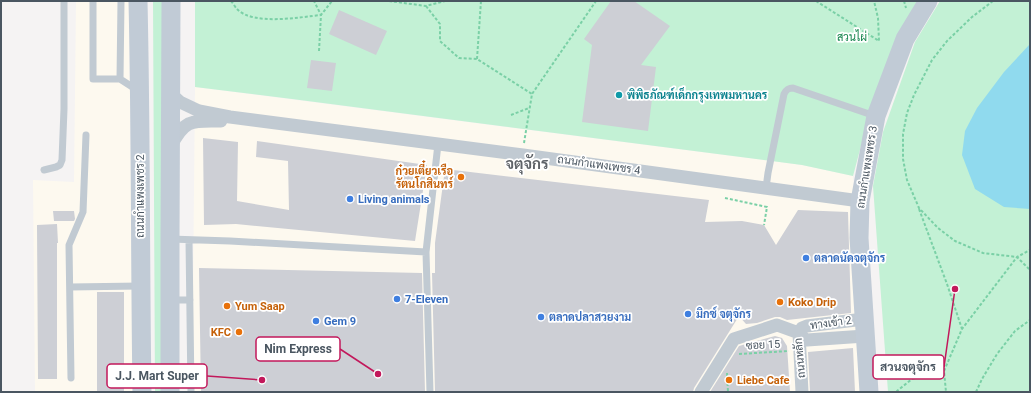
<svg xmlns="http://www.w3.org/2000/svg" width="1031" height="393" viewBox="0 0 1031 393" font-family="Roboto,Sarabun,sans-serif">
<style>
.commercial{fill:#fdf9ef}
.green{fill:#c3f1d5}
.water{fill:#90daee}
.building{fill:#cdcfd5}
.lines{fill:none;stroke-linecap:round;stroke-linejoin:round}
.path{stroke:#7ad0a6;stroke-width:2;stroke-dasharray:3 2;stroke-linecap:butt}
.lane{stroke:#c1cad2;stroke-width:7}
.street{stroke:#c1cad2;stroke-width:13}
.secondary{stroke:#c1cbd6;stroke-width:19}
.culture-dot{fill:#0f9aa8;stroke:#fff;stroke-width:1.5}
.food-dot{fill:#e8710a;stroke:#fff;stroke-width:1.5}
.shop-dot{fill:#3f7fe0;stroke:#fff;stroke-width:1.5}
.labels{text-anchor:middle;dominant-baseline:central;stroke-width:3.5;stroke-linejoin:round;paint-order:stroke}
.park-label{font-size:11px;fill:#17864f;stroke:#fff}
.culture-label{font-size:11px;font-weight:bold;fill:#0d838f;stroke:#fff;text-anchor:start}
.street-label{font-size:11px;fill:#4a5661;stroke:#fff}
.food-label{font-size:11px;font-weight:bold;fill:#c56008;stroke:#fff;text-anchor:start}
.shop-label{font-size:11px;font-weight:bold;fill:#366cbe;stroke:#fff;text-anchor:start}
.district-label{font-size:15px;font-weight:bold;fill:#5f6368;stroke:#fff}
.leader{fill:none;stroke:#c2185b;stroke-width:1.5}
.callout-dot{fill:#c2185b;stroke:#fff;stroke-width:1.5}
.callout{fill:#fff;stroke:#c2185b;stroke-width:1.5}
.callout-label{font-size:12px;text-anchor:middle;font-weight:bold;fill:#4a5661}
</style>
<rect width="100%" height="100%" fill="#f5f3f3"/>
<!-- commercial -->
<path class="commercial" d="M76 1H129L133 392H35L33 180 74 182Z
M195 87 802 165 853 176 867 392H192Z"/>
<!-- green -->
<path class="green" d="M153 1H166L163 392H155Z
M195 1H920L866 127 853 176 802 165 292 99 195 87Z
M940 1H1030V391L1029 392H888L873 186 883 132 915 42Z"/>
<!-- water -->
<path class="water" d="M1030 44V209L1004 207 975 189 962 155 965 131 977 108 1004 72Z"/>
<!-- building -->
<path class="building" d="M611 1H634L670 26 641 65 656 67 648 131 582 122 592 45 584 39Z
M339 10 387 31 376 55 329 34Z
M311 60 336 63 332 91 307 88Z
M203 138 238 142 237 201 289 210 288 161 256 157 257 141 427 165 415 241 236 224 204 225Z
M445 169 709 200 705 222 742 221 764 225 776 245 798 210 848 212 851 313 787 320 780 317H775L757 323 746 324 739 316 694 388 693 392H435L432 273H435V243Z
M53 211H74L75 219 74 221H54Z
M57 224 58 243H57V379H38L37 225Z
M199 268 422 273 425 392H201Z
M97 292H124V392H97Z
M775 336 782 338 787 346 790 392H710L739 346Z
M853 348 855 392H810L808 352Z"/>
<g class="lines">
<!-- path -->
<path class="path" d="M231 1C233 3 235 7 237 9 253 26 300 17 321 15L314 1
M389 1 426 6 445 1
M816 1 879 41 878 18 874 1
M904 1 906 8
M993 1 972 17 947 41 932 60 914 95 907 113 903 134V159L907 180 919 208 938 228 955 241 983 253 1017 257 1030 270
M426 6 440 24V41L459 58 477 59 532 94
M319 51 321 15 332 1
M477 59 481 1
M511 115 529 108
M524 143 532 94 596 1
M725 198 767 207 764 225
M919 209 947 284 962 329
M739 354 789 351
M944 371 962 329 1017 257 1030 250
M727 373 728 392
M897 392V391L912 379 944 371 946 392
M976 392 982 379 997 354 1015 331 1030 320"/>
<!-- lane -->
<path class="lane" d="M93 1V79H120L137 90
M120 79 121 1
M44 170 56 167 60 165 62 160 64 109V1
M766 188 768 173 784 94C786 90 788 88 793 88L875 116
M170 239 230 241 426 252
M189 240 191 392
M70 287 140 286
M170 300H190
M71 378 69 245 83 212 86 135
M430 392 426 252 438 144"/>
<!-- street -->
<path class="street" d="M170 93 180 102 199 111 230 117 523 155 860 201
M171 146C185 118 193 121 221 121
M864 319 807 326 802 328 799 333 801 337 807 340 865 336
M701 392 734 339 777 325 799 333 802 392"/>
<!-- secondary -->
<path class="secondary" d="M138 1C141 131 140 262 142 392
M170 392V239L171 1
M869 392 859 238 860 201 876 116 905 39 928 1"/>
</g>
<!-- markers -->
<circle class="culture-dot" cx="619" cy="95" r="4"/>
<g class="food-dot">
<circle cx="461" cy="177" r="4"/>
<circle cx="780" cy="302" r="4"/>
<circle cx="227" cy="306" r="4"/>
<circle cx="239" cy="332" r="4"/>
<circle cx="729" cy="380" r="4"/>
</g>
<g class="shop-dot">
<circle cx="350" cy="199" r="4"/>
<circle cx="806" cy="258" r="4"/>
<circle cx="397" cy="299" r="4"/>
<circle cx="688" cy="314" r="4"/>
<circle cx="541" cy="317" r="4"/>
<circle cx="316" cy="321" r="4"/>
</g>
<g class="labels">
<!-- park labels -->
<g class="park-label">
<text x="852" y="37">สวนไผ่</text>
</g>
<!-- culture labels -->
<g class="culture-label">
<text x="627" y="95">พิพิธภัณฑ์เด็กกรุงเทพมหานคร</text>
</g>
<!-- street labels -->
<g class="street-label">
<text transform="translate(599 165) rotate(8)">ถนนกำแพงเพชร 4</text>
<text transform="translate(867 167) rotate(-81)">ถนนกำแพงเพชร 3</text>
<text transform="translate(140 196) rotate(-90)">ถนนกำแพงเพชร 2</text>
<text transform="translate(831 323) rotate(-8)">ทางเข้า 2</text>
<text transform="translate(763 345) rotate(-3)">ซอย 15</text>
<text transform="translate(800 358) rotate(-95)">ถนนหลัก</text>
</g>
<!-- food labels -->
<g class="food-label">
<text x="453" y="171" text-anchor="end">ก๋วยเตี๋ยวเรือ<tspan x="453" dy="13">รัตนโกสินทร์</tspan></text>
<text x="788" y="302">Koko Drip</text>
<text x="235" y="306">Yum Saap</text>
<text x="231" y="332" text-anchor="end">KFC</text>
<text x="737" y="380">Liebe Cafe</text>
</g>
<!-- shop labels -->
<g class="shop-label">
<text x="358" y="199">Living animals</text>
<text x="814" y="258">ตลาดนัดจตุจักร</text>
<text x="405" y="299">7-Eleven</text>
<text x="696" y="314">มิกซ์ จตุจักร</text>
<text x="549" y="317">ตลาดปลาสวยงาม</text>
<text x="324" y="321">Gem 9</text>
</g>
<!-- district labels -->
<g class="district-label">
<text x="527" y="164">จตุจักร</text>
</g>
</g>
<!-- callouts -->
<path class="leader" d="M378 374L340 349M955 289L944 367M262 380L207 376"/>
<g class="callout-dot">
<circle cx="378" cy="374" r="4"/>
<circle cx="955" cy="289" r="4"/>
<circle cx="262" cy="380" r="4"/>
</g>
<g class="callout">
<rect x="256" y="337" width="84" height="24" rx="4"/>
<rect x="873" y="355" width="71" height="24" rx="4"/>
<rect x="107" y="364" width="100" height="24" rx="4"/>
</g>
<g class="callout-label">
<text x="298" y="353">Nim Express</text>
<text x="908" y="371">สวนจตุจักร</text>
<text x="157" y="380">J.J. Mart Super</text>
</g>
<!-- border -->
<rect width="1031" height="393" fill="none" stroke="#4a5661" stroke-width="4"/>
</svg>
